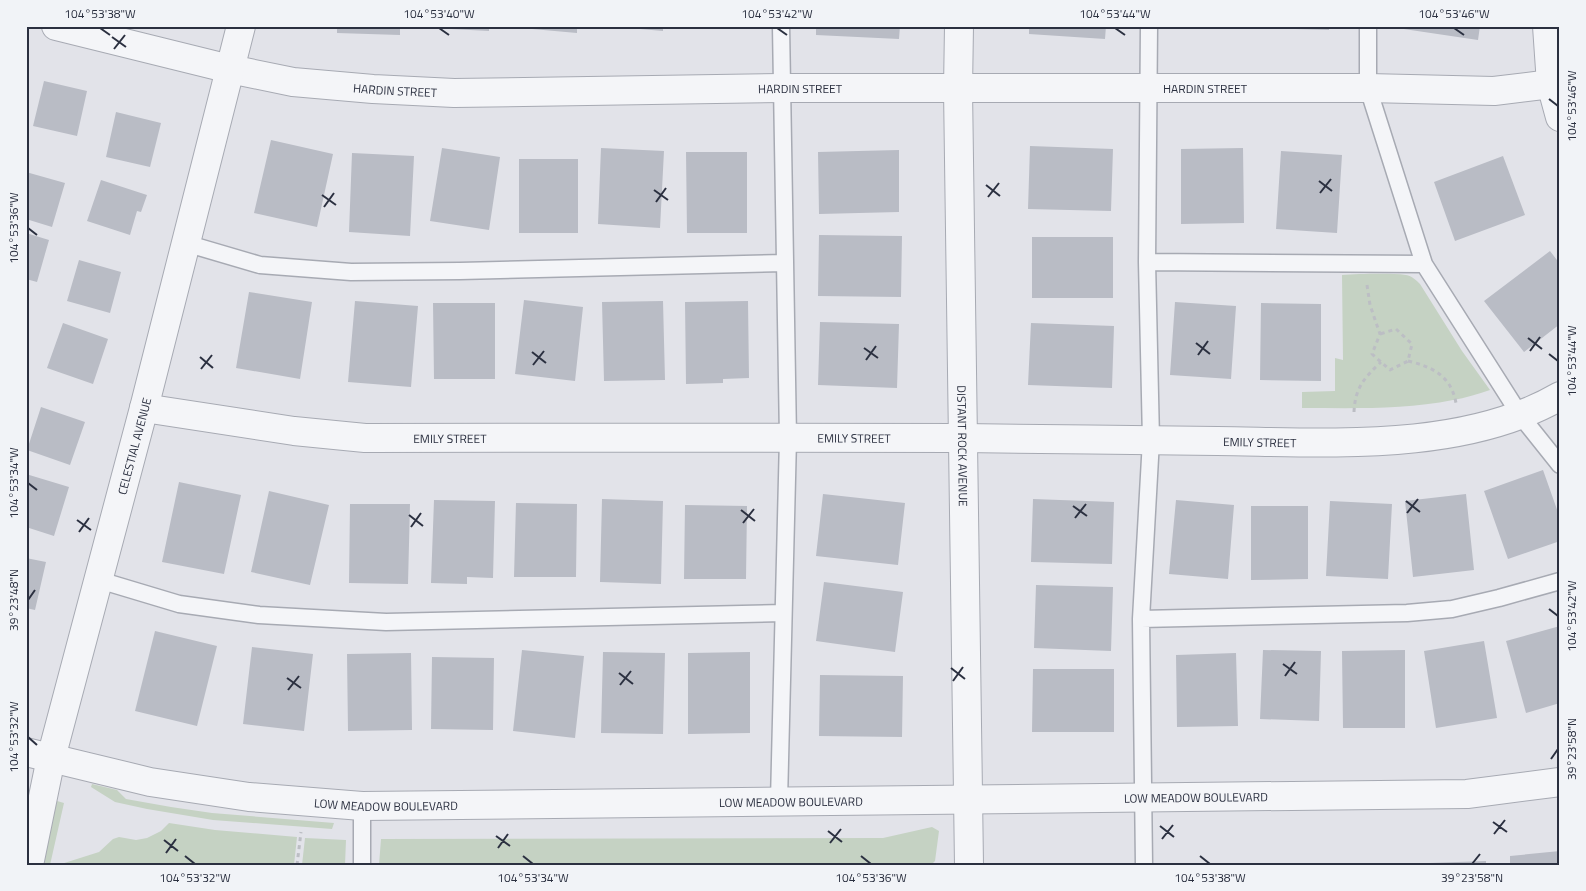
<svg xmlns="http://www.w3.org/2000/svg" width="1586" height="891" viewBox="0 0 1586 891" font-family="'Titillium Web',sans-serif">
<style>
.green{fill:#c5d2c3}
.building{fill:#b9bcc5}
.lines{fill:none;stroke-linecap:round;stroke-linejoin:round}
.service-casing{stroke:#a7aab3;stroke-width:19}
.minor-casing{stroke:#a7aab3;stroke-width:30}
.path{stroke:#bcbec4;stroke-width:3;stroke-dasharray:4 4;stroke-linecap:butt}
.service{stroke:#f4f5f8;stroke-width:16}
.minor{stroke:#f4f5f8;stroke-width:28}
.ticks{fill:none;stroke:#2b3040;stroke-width:2}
.labels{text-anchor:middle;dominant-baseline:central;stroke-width:4;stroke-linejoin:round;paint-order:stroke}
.street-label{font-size:12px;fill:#2b3040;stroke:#f1f3f7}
.neatline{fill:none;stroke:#2b3040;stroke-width:2}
.ticks-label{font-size:12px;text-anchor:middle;fill:#2b3040}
</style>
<rect width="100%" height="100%" fill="#e2e3e9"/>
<!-- green -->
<path class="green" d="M1342 275C1359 274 1390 273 1406 275 1412 276 1416 280 1420 284L1462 351 1490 390C1478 394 1465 398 1453 400 1403 410 1352 408 1302 408V392L1335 391V358L1343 360Z
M92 784 117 790 126 799 171 807 212 813 334 823 332 829 213 820 147 809 115 802 91 787Z
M57 801 64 803 50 865H43Z
M169 823 215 830 297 837 294 865H58L99 852 113 839 119 837 136 840 147 838 161 831Z
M932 827 939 831 935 861 931 865H379L381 839 883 838Z
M305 838 346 840 345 865H302Z"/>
<!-- building -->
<path class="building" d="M337 26H400V35L337 33Z
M432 26H489V31L432 28Z
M522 26H577V33L521 28Z
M629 26H663V31L629 28Z
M816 26H900L899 39 816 35Z
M1029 26H1106L1105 39 1029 34Z
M1265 26H1329V30L1265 28Z
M1397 26H1480L1478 40 1397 28Z
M44 81 87 91 77 136 33 126Z
M116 112 161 123 150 167 106 157Z
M271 140 333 154 317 227 254 213Z
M1030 146 1113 149 1111 211 1028 209Z
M442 148 500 157 489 230 430 221Z
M601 148 664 151 660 228 598 224Z
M1243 148 1244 223 1181 224V149Z
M899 150V212L819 214 818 152Z
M1281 151 1342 155 1337 233 1276 229Z
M686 152H747V233H687Z
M352 153 414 156 410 236 349 232Z
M1503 156 1525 215 1455 241 1434 182Z
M519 159H578V233H519Z
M26 172 65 183 52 227 26 219Z
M101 180 147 195 141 212 137 211 130 235 87 221Z
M26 233 49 240 37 282 26 279Z
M819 235 902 236 901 297 818 296Z
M1032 237H1113V298H1032Z
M1550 251 1560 264V324L1524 352 1484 301Z
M79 260 121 272 110 313 67 301Z
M249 292 312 302 300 379 236 368Z
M524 300 583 307 575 381 515 374Z
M355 301 418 306 411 387 348 382Z
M663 301 665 380 604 381 602 302Z
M748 301 749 378 723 379V383L686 384 685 302Z
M1175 302 1236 306 1231 379 1170 375Z
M433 303H495V379H434Z
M1261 303 1321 304V381L1260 380Z
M820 322 899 324 897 388 818 385Z
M63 323 108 339 93 384 47 368Z
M1031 323 1114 326 1112 388 1028 385Z
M41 407 85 422 70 465 27 450Z
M1543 470 1560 518V541L1508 559 1484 491Z
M26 474 69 487 54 536 26 527Z
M179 482 241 495 224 574 162 562Z
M269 491 329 505 310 585 251 572Z
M823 494 905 503 898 565 816 556Z
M1466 494 1474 570 1413 577 1405 501Z
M602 499 663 501 661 584 600 582Z
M1033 499 1114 502 1112 564 1031 562Z
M434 500 495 501 493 578 467 577V584L431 583Z
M1176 500 1234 505 1228 579 1169 574Z
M1330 501 1392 504 1388 579 1326 576Z
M516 503 577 504 576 577H514Z
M350 504H410L408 584 349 583Z
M685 505 747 506 746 579H684Z
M1251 506H1308V579L1251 580Z
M26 558 46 562 35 610 26 608Z
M824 582 903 592 895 652 816 641Z
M1036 585 1113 587 1111 651 1034 648Z
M1560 626V703L1526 713 1506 641Z
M155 631 217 646 197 726 135 711Z
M1484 641 1497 718 1436 728 1424 651Z
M252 647 313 654 304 731 243 724Z
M522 650 584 656 575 738 513 731Z
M1263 650 1321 651 1319 721 1260 719Z
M1405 650V728H1343L1342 651Z
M603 652 665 653 663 734 601 733Z
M750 652V733L688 734V653Z
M411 653 412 730 348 731 347 654Z
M1236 653 1238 726 1177 727 1176 655Z
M432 657 494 658 493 730 431 729Z
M1033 669H1114V732H1032Z
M820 675 903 676 902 737 819 736Z
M1560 851V865H1510V856Z
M1486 861V865H1429V863Z"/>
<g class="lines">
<defs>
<path id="service" d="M1368 26V88L1424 264 1520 415 1560 465
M185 243 260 265 351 272 460 271 784 263
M1147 262 1424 264
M99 580 179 604 259 615 386 622 783 613
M1141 619 1407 613 1452 609 1499 598 1560 581
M779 801 788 438 781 26
M362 865V806
M1144 865 1141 619 1151 440 1147 262 1149 26"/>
<g id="minor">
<path id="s1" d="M56 26 230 69 293 82 373 89 454 93 781 88H1368L1494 91 1551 84"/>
<path id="s2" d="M959 26 958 89 969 865"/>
<path d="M1547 26 1551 84 1560 117"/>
<path id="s3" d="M144 408 294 431 365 438C564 438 764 437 963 438 1048 439 1132 440 1217 441 1326 442 1462 453 1560 396"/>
<path id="s4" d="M26 752 150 782 249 797 362 806 1467 794 1560 782"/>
<path id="s5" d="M29 865 51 758 144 408 241 26"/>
</g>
</defs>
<!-- service casing -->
<use href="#service" class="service-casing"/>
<!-- minor casing -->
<use href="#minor" class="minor-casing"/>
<!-- path -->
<path class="path" d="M1367 285 1370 305 1380 334 1372 354 1390 370 1408 361 1412 344 1396 329 1380 334
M1408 361C1433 367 1451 376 1456 403
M1354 412C1355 388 1364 378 1381 362
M297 865 301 832"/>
<!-- service -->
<use href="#service" class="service"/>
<!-- minor -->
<use href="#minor" class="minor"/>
</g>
<!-- ticks -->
<path class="ticks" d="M100 28 110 35M439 28 449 35M777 28 787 35M1115 28 1125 35M1454 28 1464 35M112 37 126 47M114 49 125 35M1549 99 1558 106M1319 181 1332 191M986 185 1000 196M654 190 668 200M1320 193 1331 179M322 195 336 205M988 197 999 183M656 202 666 188M324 207 334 193M28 228 37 235M1528 338 1542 349M1196 343 1210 354M864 348 878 358M1530 351 1540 337M532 352 546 363M1549 354 1558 361M1198 355 1208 341M200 357 213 368M866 360 876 346M533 365 544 351M201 369 212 355M28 483 37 490M1406 501 1420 512M1073 506 1087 516M741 510 755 521M1407 513 1418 499M409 515 423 526M1075 518 1086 504M77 520 91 530M743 523 754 509M411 527 421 513M79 532 89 518M28 600 35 590M1549 609 1558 616M1283 664 1297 674M951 668 965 679M619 673 633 684M1285 676 1295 662M287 678 301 688M953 681 963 667M620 685 631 671M288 690 299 676M28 737 37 745M1551 759 1558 749M1493 822 1507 832M1160 826 1174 837M828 831 842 842M1494 834 1505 820M496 836 510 846M1162 839 1173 825M164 840 178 851M830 843 841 829M498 848 508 834M166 853 176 839M185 856 195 864M523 856 533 864M861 856 871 864M1200 856 1210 864M1472 864 1480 854"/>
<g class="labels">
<!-- street labels -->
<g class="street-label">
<text stroke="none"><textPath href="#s1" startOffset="751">HARDIN STREET</textPath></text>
<text stroke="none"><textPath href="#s1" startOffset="1156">HARDIN STREET</textPath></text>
<text stroke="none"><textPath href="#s1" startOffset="346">HARDIN STREET</textPath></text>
<text stroke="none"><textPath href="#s3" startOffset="308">EMILY STREET</textPath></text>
<text stroke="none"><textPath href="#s3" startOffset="712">EMILY STREET</textPath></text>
<text stroke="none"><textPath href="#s3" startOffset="1118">EMILY STREET</textPath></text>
<text stroke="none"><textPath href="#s5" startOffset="432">CELESTIAL AVENUE</textPath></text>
<text stroke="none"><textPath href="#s2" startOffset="420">DISTANT ROCK AVENUE</textPath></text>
<text stroke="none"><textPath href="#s4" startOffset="1175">LOW MEADOW BOULEVARD</textPath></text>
<text stroke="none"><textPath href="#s4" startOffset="770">LOW MEADOW BOULEVARD</textPath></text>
<text stroke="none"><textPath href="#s4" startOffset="365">LOW MEADOW BOULEVARD</textPath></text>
</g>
</g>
<!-- border -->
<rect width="1586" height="891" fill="none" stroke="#f1f3f7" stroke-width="55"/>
<rect x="28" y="28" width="1530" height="836" class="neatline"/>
<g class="ticks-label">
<text x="100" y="18">104°53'38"W</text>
<text x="439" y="18">104°53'40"W</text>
<text x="777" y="18">104°53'42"W</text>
<text x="1115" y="18">104°53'44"W</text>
<text x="1454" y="18">104°53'46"W</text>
<text transform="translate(1572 106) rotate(-90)" y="4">104°53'46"W</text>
<text transform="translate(14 228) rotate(-90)" y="4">104°53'36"W</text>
<text transform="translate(1572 361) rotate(-90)" y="4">104°53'44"W</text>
<text transform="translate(14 483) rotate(-90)" y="4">104°53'34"W</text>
<text transform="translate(14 600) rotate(-90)" y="4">39°23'48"N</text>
<text transform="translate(1572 616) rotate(-90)" y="4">104°53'42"W</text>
<text transform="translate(14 737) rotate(-90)" y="4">104°53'32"W</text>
<text transform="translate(1572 749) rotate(-90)" y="4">39°23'58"N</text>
<text x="195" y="882">104°53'32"W</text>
<text x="533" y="882">104°53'34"W</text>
<text x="871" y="882">104°53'36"W</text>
<text x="1210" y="882">104°53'38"W</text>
<text x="1472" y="882">39°23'58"N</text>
</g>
</svg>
